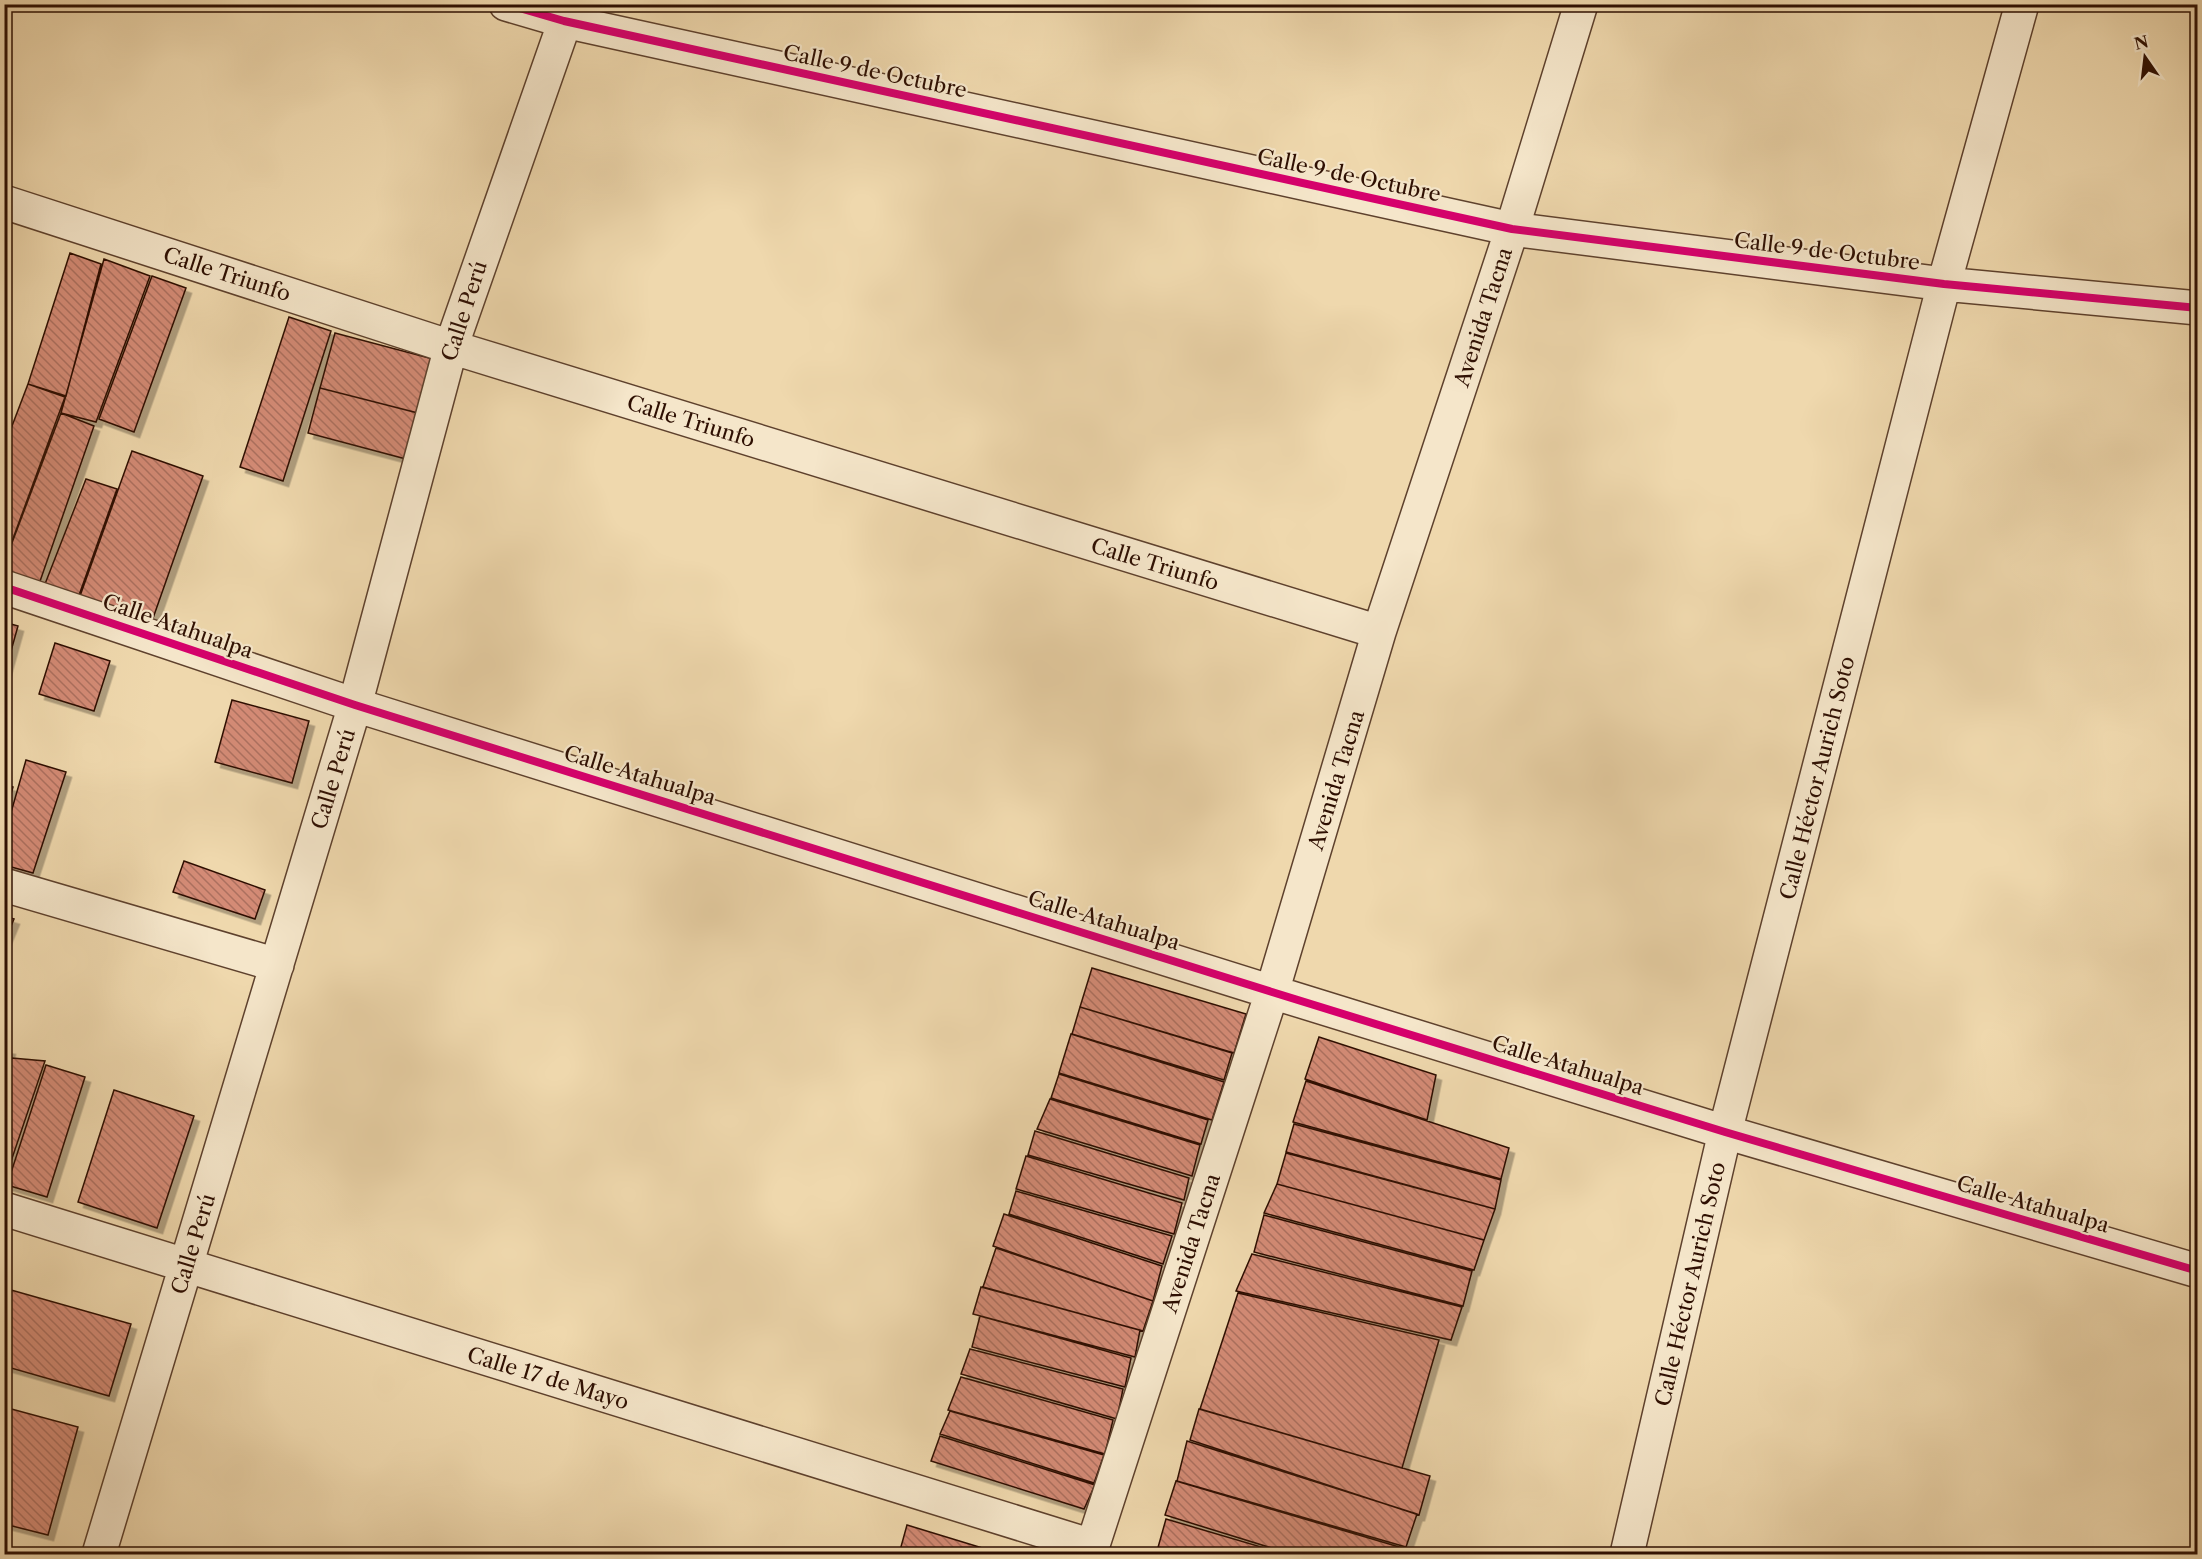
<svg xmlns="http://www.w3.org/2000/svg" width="2202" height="1559" viewBox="0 0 2202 1559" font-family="'Libre Caslon Text',serif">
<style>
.building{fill:url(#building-back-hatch);stroke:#2e0f02;stroke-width:1.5;filter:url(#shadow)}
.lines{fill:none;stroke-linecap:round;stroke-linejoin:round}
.minor-casing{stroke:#5e412d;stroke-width:36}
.minor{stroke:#f5e6ca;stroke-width:33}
.cycleway-casing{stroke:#f5e6ca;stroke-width:11}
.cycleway{stroke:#d6006c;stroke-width:8}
.labels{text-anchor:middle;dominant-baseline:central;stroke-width:4.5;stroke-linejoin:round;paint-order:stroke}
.street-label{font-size:21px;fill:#2e0f02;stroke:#f5e6ca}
</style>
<defs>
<pattern id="building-back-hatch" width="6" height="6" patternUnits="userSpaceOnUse" patternTransform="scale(1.5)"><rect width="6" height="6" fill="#d48b76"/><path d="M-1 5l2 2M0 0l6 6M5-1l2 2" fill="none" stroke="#ac705f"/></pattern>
<filter id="shadow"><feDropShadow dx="5.5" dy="5.5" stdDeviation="0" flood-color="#0004"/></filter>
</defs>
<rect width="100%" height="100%" fill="#efd8ad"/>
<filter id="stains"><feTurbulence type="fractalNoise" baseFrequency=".00333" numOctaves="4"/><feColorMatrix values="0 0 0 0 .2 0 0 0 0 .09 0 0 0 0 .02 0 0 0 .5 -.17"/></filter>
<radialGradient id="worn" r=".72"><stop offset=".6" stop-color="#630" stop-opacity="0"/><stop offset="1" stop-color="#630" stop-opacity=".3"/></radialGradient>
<!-- building -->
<path class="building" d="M70 253 101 264 66 396 28 384Z
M104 259 150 276 96 422 61 413Z
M152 276 186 288 134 432 99 419Z
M289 317 331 331 283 481 240 467Z
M335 333 433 359 418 413 320 388Z
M28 384 65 397 4 563V447Z
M320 388 418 413 406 459 308 433Z
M61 413 94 426 38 587 4 575V564Z
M132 451 203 476 152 621 80 596Z
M86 479 117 489 78 598 45 584Z
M4 622 18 626 4 676Z
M55 643 110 661 94 711 39 694Z
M232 700 309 721 292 783 215 762Z
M26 760 66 772 33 873 4 865V837Z
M4 784 13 787 4 818Z
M184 861 265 890 255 919 173 892Z
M4 916 14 919 4 943Z
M1092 968 1246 1014 1234 1053 1080 1007Z
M1080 1007 1232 1053 1224 1080 1072 1034Z
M1071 1034 1224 1082 1212 1120 1059 1073Z
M1319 1037 1436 1075 1427 1120 1305 1079Z
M4 1048 10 1049 4 1068Z
M12 1058 45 1061 4 1182V1079Z
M46 1065 85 1077 47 1197 7 1185Z
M1059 1074 1208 1120 1201 1144 1051 1098Z
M1306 1081 1509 1148 1501 1179 1293 1122Z
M114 1090 194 1116 157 1228 78 1202Z
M1050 1099 1200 1145 1192 1176 1037 1129Z
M1294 1124 1501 1180 1495 1209 1286 1152Z
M1035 1131 1189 1178 1184 1200 1028 1155Z
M1286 1153 1495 1209 1484 1240 1277 1184Z
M1026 1156 1182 1203 1174 1234 1016 1189Z
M1277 1184 1484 1240 1474 1270 1264 1213Z
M1016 1191 1172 1236 1163 1264 1009 1214Z
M1004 1214 1162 1266 1153 1301 993 1246Z
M1264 1215 1472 1271 1463 1306 1254 1252Z
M996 1248 1153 1301 1143 1331 983 1287Z
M1252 1254 1462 1307 1451 1340 1236 1291Z
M981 1287 1140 1330 1135 1357 973 1314Z
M4 1288 131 1324 109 1396 4 1366Z
M1238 1293 1439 1340 1402 1468 1200 1409Z
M980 1316 1131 1358 1125 1387 972 1347Z
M970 1349 1123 1389 1117 1419 961 1374Z
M961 1377 1113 1420 1105 1454 948 1410Z
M4 1407 78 1427 48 1535 4 1524Z
M1199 1409 1430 1476 1419 1515 1190 1440Z
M950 1411 1104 1455 1094 1483 940 1434Z
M940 1436 1095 1485 1084 1509 931 1461Z
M1187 1441 1417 1514 1406 1547 1177 1481Z
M1176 1481 1406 1549 1404 1554H1291L1165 1515Z
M1166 1519 1285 1554H1167L1157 1551Z
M907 1525 1002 1554H899Z"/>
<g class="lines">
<defs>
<path id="minor" d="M506 4 564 21 1512 229 1944 284 2198 308
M4 202 451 347 1379 632
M4 587 355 705 1272 992 1725 1132 2198 1271
M4 885 277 965
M4 1209 1092 1546
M99 1554 355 705 451 347 571 4
M1090 1554 1272 992 1379 632 1512 229 1581 4
M1627 1554 1725 1132 1944 284 2022 4"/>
</defs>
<!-- minor casing -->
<use href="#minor" class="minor-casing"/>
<!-- minor -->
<use href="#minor" class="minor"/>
<defs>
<path id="cycleway" d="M506 4 564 21 1512 229 1944 284 2198 308
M4 587 355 705 1272 992 1725 1132 2198 1271"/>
</defs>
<!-- cycleway casing -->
<use href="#cycleway" class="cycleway-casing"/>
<!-- cycleway -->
<use href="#cycleway" class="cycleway"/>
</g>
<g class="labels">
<!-- street labels -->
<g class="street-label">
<text transform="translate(875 71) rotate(12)">Calle 9 de Octubre</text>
<text transform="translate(1349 175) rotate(12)">Calle 9 de Octubre</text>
<text transform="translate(1827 251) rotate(7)">Calle 9 de Octubre</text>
<text transform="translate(227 274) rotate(18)">Calle Triunfo</text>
<text transform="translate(464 311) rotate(-72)">Calle Perú</text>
<text transform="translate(1483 317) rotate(-72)">Avenida Tacna</text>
<text transform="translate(691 421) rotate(17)">Calle Triunfo</text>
<text transform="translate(1155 564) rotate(17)">Calle Triunfo</text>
<text transform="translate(178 626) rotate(19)">Calle Atahualpa</text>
<text transform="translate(640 775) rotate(17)">Calle Atahualpa</text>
<text transform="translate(1817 778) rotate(-76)">Calle Héctor Aurich Soto</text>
<text transform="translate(333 779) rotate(-73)">Calle Perú</text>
<text transform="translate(1336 780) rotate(-73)">Avenida Tacna</text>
<text transform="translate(1104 920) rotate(17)">Calle Atahualpa</text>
<text transform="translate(1568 1065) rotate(17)">Calle Atahualpa</text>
<text transform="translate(2033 1204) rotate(16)">Calle Atahualpa</text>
<text transform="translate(1191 1243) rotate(-72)">Avenida Tacna</text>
<text transform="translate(193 1244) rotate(-73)">Calle Perú</text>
<text transform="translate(1690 1284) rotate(-77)">Calle Héctor Aurich Soto</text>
<text transform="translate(548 1378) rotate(17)">Calle 17 de Mayo</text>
</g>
</g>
<!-- margin -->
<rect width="2202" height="1559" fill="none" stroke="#efd8ad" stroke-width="24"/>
<rect x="6" y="6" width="2190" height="1547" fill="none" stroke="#2e0f02" stroke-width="3"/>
<rect x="12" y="12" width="2178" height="1535" fill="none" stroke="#2e0f02" stroke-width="1.5"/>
<!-- north arrow -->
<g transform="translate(2145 57) rotate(346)" stroke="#f5e6ca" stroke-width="4.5" paint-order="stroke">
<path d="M0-4.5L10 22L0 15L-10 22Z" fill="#2e0f02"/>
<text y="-9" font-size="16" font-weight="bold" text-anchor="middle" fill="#2e0f02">N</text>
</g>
<rect width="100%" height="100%" filter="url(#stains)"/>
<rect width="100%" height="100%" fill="url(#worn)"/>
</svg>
